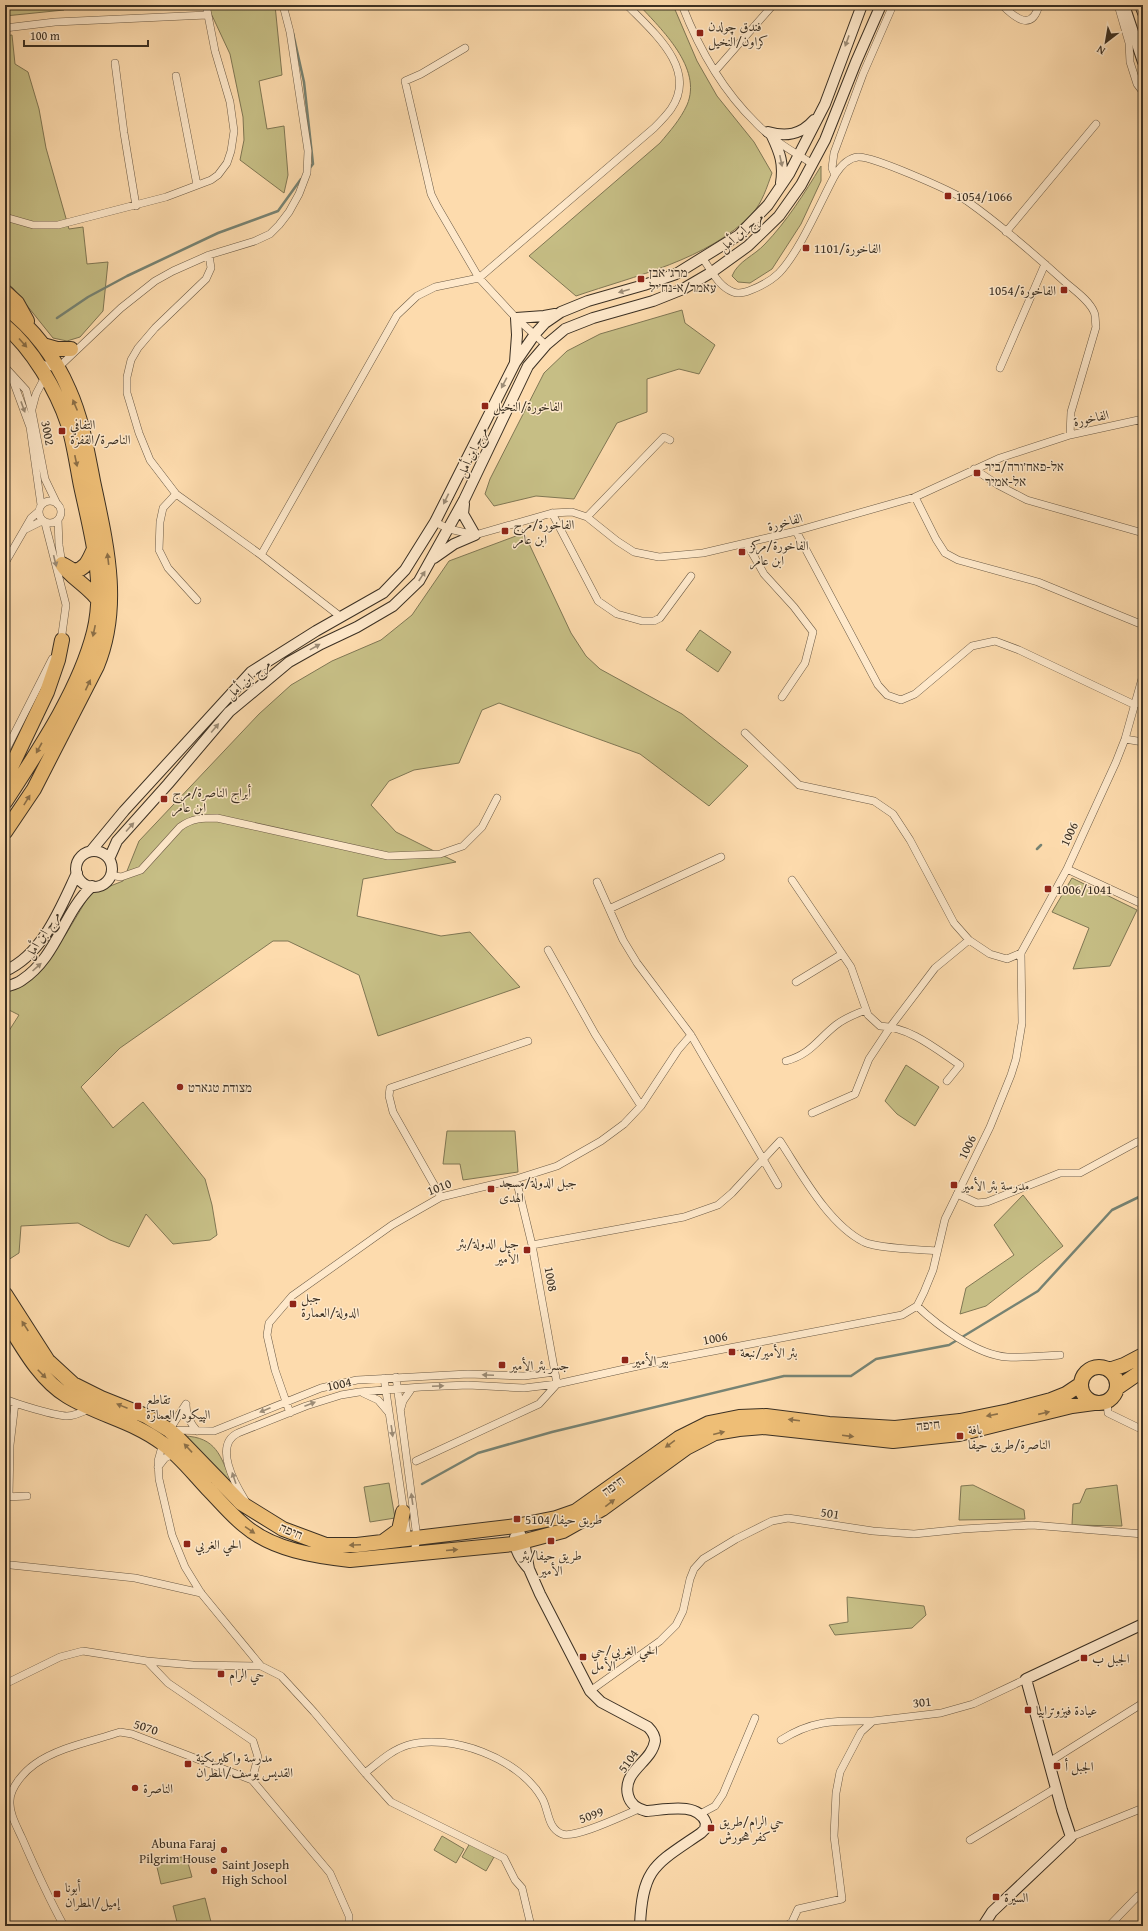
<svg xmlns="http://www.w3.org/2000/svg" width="1148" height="1931" viewBox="0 0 1148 1931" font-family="'Gentium Book Plus',Amiri,'Frank Ruhl Libre',serif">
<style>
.green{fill:#c6be85;stroke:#807754}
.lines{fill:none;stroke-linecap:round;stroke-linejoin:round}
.stream{stroke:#778373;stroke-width:2.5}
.street-casing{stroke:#6c5b46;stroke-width:8}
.secondary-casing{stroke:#3b3023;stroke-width:12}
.highway-casing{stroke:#3b3023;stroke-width:16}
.street{stroke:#fee8ca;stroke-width:7}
.secondary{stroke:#fee8ca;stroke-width:10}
.highway{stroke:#eebe76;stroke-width:14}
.oneway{fill:#9c8c76}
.oneway2{fill:#8c7048}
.poi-dot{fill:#8f2418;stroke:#fee8ca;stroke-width:1.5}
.labels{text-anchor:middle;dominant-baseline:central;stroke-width:3;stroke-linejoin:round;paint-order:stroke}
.poi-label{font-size:13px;fill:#3b3023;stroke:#fee8ca;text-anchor:start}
.street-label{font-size:13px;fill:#3b3023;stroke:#fee8ca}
</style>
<rect width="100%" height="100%" fill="#fddbad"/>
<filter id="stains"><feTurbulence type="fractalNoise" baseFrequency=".005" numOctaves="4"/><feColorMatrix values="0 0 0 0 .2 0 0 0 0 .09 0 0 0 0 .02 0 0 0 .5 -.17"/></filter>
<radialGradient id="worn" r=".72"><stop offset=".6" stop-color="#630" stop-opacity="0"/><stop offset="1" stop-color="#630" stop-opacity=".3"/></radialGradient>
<!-- green -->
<path class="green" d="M5 5H63L64 10 5 16Z
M91 5H175L91 9Z
M210 5H275L282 75 259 81 267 129 284 126 288 175 284 193 240 160 244 140 243 117 230 54 209 9Z
M639 5H673L697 61 717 96 754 142 772 173C767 187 762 203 752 214 708 260 634 276 576 296L529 256 660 143C670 131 680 120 687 105 703 68 661 29 639 5Z
M12 35 15 64 28 72 39 109 46 148 69 229 83 227 87 264 108 262 103 311 80 337 67 341 53 338 13 288 5 282V36Z
M821 166V181L801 224 772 269 750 283 738 282 732 276C738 261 754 256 765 244 787 221 804 194 821 166Z
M682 310 685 323 715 345 699 374 679 369 647 379V412L617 423 574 499 536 496 494 506 485 494 490 479 544 373 567 351 600 334Z
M524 533 571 633 586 656 600 669 682 714 748 766 709 806 640 754 499 703 482 710 459 763 414 770 389 781 371 805 396 832 456 862 363 879 357 916 441 936 470 932 520 987 378 1036 359 975 288 941H273L120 1048 81 1087 113 1128 143 1102 205 1179 212 1205 217 1235 210 1240 173 1244 146 1214 129 1247 110 1240 78 1223 21 1226 19 1253 5 1262V1037L19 1015 5 1008V989L40 970 66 934 90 894 123 881 139 841 259 714 291 685 332 661 381 640 412 615 449 561Z
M700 630 731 652 718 672 686 650Z
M1072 878 1137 910 1110 966 1073 969 1089 928 1052 912Z
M906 1065 939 1087 915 1126 897 1114 885 1101Z
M447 1131H515L518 1172 463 1180 460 1164H443Z
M1023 1195 1063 1246 986 1306 960 1314 966 1288 1014 1255 994 1225Z
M184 1436C216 1437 221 1456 231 1482Z
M389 1483 395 1518 370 1522 364 1487Z
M973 1485 1024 1510 1025 1519 959 1520 961 1486Z
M1117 1485 1122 1526 1072 1525 1073 1504 1080 1503 1086 1489Z
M847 1597 924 1606 926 1615 912 1628 835 1635 829 1625 848 1622Z
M442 1836 464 1849 456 1863 434 1850Z
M470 1843 494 1857 486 1871 462 1857Z
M186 1856 192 1877 161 1884 156 1863Z
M205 1898 212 1926H178L173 1906Z"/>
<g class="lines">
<!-- stream -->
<path class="stream" d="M293 33 304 82 313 164 309 169
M57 318 88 297 127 276 218 233 278 211 301 179
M1037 849 1041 845
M422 1484 478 1453 552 1432 784 1376H851L876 1359 949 1345 1038 1291 1112 1210 1143 1195"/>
<defs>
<path id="street" d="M682 5C699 49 722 90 756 123 771 139 793 152 813 164
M1002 5C1015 18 1032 32 1039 5
M1118 5 1129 43 1130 62 1137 84 1143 92
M5 28 55 22 207 15
M465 48 421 74 405 81 431 194 437 206 479 278 516 318 546 345
M115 63 124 133 136 206
M715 71 773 5
M176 76 197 185
M835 175 832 168 834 153 863 74 893 5
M5 217 33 225H58L166 197 211 180 218 175 227 163 231 151 234 131 230 102 215 51 206 5
M1006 232 1096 124
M209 255 211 268 206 279 155 328 138 348 131 360 127 377V393L139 433 150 460 176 494 261 555 341 617
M703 259C712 271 718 286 733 292 738 294 746 292 751 290 761 286 771 281 779 273 800 251 820 203 835 175 840 167 847 158 858 157 873 156 952 191 967 201 1001 225 1034 254 1065 282 1074 290 1089 300 1094 312 1096 316 1095 323 1096 327L1071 412 1070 435
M39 363 52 367 63 363 121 308 155 281 173 271 209 255 255 241 270 234 279 225 289 212 299 194 307 173 308 151 290 32 283 5
M5 367 26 390 32 412 45 479 57 504
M1000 368 1045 264
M12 378 30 427 41 505
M32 409 36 394 46 375
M1141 419 1143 428
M974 469 998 485 1027 500 1143 533
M176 494 163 508 160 522 159 550 168 568 197 600
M915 497 936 539 945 553 958 560 1038 582 1143 625
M39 512a11 11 0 1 1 22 0a11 11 0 1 1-22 0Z
M552 513 598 601 617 614 642 621H654L660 618 691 576
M587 517 664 437 670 440
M58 520 59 545 62 564
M435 522 449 529 475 535 552 513 572 512 587 517 617 541 634 552 659 557 703 553 796 531 915 497 1000 458 1070 435 1143 419
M45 523 66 605 61 641
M24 530 42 521
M796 531 878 685 887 695 901 700 915 694 972 646 995 641 1019 650 1135 705
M747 544 764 574 794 607 813 632 805 663 782 697
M261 555 397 315 417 296 435 287 479 278 654 128C660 122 666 116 671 109 699 69 652 31 627 5
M5 563 31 518 38 512
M745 733 799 785 874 801 893 814 910 840 954 923 969 940 990 954 1007 959 1021 953
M1125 739 1143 742
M5 752 52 659
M1067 869 1140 903 1143 897
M110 875 121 877 141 870 180 827C192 818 203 818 217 818L388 856 440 854 463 846 482 827 497 798
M792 880 851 967 868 1015 880 1026C910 1027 936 1049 960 1065L947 1081
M597 882 623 940 637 963 691 1035 778 1185
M609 909 721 857
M548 950 595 1034 641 1106
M796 982 842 954
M786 1061C811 1054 817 1040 836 1025 845 1018 855 1014 866 1010
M812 1113 855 1094 869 1059 891 1026 935 968 969 940
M516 1179 532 1245 557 1384
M957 1194 977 1203 987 1202 1060 1173H1080L1137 1142 1143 1140
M441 1197 393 1112 389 1096 390 1088 528 1041
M532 1245 684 1217 718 1205 732 1193 780 1141C801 1173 828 1224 864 1242 880 1249 918 1249 937 1251
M917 1306C938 1326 977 1355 1007 1357 1024 1358 1043 1356 1060 1355
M396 1377 417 1538 414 1553
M384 1378 408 1540
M363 1393 378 1400 389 1413
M5 1399C16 1404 56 1416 67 1416 75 1416 83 1412 91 1408
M1107 1402 1108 1413 1143 1430
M186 1405C186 1415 190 1423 197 1431
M401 1408 403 1401 412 1388
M290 1413 275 1370 267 1335 269 1323 292 1296 392 1225 441 1197 516 1179 557 1166 601 1141 624 1124 641 1106 678 1050 691 1035
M171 1430 214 1431 321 1388 357 1380 468 1374 524 1376 555 1372
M168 1432 186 1404
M163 1443 158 1461 159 1479 172 1535 185 1567 201 1593 261 1666 281 1676 314 1712 365 1773 391 1802 504 1858 515 1880 522 1888 531 1926
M416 1461 539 1404 557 1384
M158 1467 165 1458 175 1453
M9 1496 10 1445 15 1403
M5 1497 27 1496
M245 1500C235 1484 213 1445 238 1433L306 1406 341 1395 359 1392 421 1387 468 1385 524 1388 557 1384 656 1362 902 1315 917 1306 924 1292 933 1270 945 1219 990 1127 1011 1075 1016 1059 1022 1023 1021 953 1067 869 1116 762 1125 739 1143 675
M11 1565 135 1578 201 1593
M147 1661 193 1665 261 1666
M5 1684 60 1657 83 1651 147 1661 168 1683 253 1741 258 1757 252 1780
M590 1691 660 1641 676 1625 683 1611 690 1579 694 1569 703 1559 736 1539 772 1521 788 1518 873 1531 914 1534 963 1529 1032 1525 1143 1534
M781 1740C814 1719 836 1721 873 1721
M1049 1762 1143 1703
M365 1773C378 1763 391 1750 408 1745 451 1733 519 1758 542 1798 549 1810 547 1828 562 1834 575 1839 624 1815 639 1809
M700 1814 715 1806 723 1794 755 1718
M1071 1837 1143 1808
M970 1840 1056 1788
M64 1926C48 1897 35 1868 22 1838 17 1827 9 1813 10 1801 10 1787 25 1771 35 1764 59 1747 93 1741 120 1732L132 1734 252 1780 330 1873 349 1916V1926
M786 1926 792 1922 798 1909 842 1899 834 1836 836 1793 840 1772 861 1732 873 1721 941 1713 973 1704 1026 1679
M1109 1926 1138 1896"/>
<path id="secondary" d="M1124 5 1143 62
M1140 5 1143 13
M768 132C786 137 801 135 814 120
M772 136C780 153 784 164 781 183
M515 362 517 335 516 318 544 316 555 314
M434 558 454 544 475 535 463 514 464 504
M91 851 124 811 251 672 316 631 383 593 405 570 435 522 515 363 535 334 545 323 561 312 588 301 644 285 676 274 739 235 768 205 789 174 825 104 862 5
M76 869a18 18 0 1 1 36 0a18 18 0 1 1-36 0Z
M109 859 117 841 168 784 229 712 289 662 321 644 357 627 393 606 419 581 464 500 528 366 546 345 565 329 593 318 653 301 683 289 712 272 748 246 779 216 801 185 825 140 856 62 881 5
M5 971C43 954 60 909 77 873
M5 987C11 985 17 984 22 980 57 957 63 913 92 886
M516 1526 524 1542 529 1569 540 1594 590 1691 601 1702 648 1727C652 1731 655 1735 655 1741 652 1762 622 1771 628 1795 630 1804 638 1809 646 1811 664 1810 698 1801 706 1823L705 1829 701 1833C656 1864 642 1867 640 1926
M515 1537C514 1550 521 1560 529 1569
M983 1926 992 1912 1071 1837 1062 1810 1026 1679 1143 1624"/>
<path id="highway" d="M5 292 17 303 27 321
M5 307C34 329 55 357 69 390 82 419 87 450 93 481 106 543 122 605 97 666L34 789 5 832
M5 326C32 348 57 391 68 424 74 443 77 466 81 486 91 533 106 583 94 632 79 691 38 751 5 802
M43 345 57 349H71
M62 564C70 578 91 587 101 604
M64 565 74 571C86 569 89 560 94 549
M5 780 47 692 58 660 62 640
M5 1294 48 1361 73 1384 101 1398 146 1416 169 1430 179 1439 241 1503 283 1529 326 1545H357L516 1526 556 1518 576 1511 679 1438 709 1423 739 1417 766 1416 829 1424 895 1428 960 1421 1009 1411 1051 1400 1066 1394 1081 1384
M5 1319C22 1346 39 1379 67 1396 98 1415 133 1421 162 1443 179 1455 192 1472 207 1488 219 1500 231 1515 245 1526 273 1550 315 1556 350 1560L514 1544 563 1531 602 1509 686 1448 715 1433 739 1429 764 1427 893 1441 959 1434 1072 1406 1094 1403
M1081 1385a18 18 0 1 1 36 0a18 18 0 1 1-36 0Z
M1109 1370 1124 1365 1143 1355
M1117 1388 1143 1370
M384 1541 399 1530 403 1512"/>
</defs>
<!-- street casing -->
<use href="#street" class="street-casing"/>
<!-- secondary casing -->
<use href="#secondary" class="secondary-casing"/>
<!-- highway casing -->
<use href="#highway" class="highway-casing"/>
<!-- street -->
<use href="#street" class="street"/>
<!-- secondary -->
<use href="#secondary" class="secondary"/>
<!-- highway -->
<use href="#highway" class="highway"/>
</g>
<!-- one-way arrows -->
<defs><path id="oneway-solid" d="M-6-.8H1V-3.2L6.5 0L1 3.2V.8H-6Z"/></defs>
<g class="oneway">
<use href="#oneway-solid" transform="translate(847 41) rotate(110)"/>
<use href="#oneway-solid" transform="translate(781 161) rotate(78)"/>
<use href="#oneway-solid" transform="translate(624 291) rotate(164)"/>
<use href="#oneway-solid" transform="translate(504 383) rotate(118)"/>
<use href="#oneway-solid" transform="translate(23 407) rotate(70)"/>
<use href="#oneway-solid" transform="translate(446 499) rotate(116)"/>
<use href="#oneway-solid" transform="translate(55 561) rotate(76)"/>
<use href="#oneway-solid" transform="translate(422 576) rotate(-57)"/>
<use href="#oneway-solid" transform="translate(315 647) rotate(-29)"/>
<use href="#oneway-solid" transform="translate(215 728) rotate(-50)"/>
<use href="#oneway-solid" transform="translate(130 827) rotate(-48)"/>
<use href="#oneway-solid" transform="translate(37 967) rotate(-42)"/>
<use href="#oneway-solid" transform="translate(488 1375) rotate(-177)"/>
<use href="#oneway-solid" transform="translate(438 1386) rotate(-3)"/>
<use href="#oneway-solid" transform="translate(310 1404) rotate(-21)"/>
<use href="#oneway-solid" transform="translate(265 1410) rotate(157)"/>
<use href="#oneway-solid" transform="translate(392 1431) rotate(82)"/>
<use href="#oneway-solid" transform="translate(234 1478) rotate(-109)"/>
<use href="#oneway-solid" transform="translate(412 1499) rotate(-98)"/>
</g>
<g class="oneway2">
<use href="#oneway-solid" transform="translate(23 343) rotate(48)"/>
<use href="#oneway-solid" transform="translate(75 405) rotate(-113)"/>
<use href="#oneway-solid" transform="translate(76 461) rotate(78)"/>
<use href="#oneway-solid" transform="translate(108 559) rotate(-97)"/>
<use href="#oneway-solid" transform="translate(94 631) rotate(102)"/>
<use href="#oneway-solid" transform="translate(88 685) rotate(-65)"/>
<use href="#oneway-solid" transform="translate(39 748) rotate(119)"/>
<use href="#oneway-solid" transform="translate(27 800) rotate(-58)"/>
<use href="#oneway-solid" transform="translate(25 1326) rotate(-123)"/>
<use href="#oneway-solid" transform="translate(42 1374) rotate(45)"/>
<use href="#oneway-solid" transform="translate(122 1406) rotate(-158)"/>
<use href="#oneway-solid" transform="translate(1044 1413) rotate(-13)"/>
<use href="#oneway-solid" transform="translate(992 1415) rotate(169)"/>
<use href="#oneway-solid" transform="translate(794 1420) rotate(-173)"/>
<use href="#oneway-solid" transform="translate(719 1433) rotate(-14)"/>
<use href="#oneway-solid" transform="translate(848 1436) rotate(7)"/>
<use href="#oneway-solid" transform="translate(670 1444) rotate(144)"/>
<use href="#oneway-solid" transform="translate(188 1448) rotate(-133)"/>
<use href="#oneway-solid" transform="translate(610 1503) rotate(-38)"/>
<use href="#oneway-solid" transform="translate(250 1530) rotate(34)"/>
<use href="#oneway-solid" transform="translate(355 1545) rotate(178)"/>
<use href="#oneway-solid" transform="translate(452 1550) rotate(-5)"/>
</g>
<!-- markers -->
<g class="poi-dot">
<rect x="696" y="29" width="8" height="8" rx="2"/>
<rect x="944" y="192" width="8" height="8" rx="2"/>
<rect x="802" y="244" width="8" height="8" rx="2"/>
<rect x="637" y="275" width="8" height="8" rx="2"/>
<rect x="1060" y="286" width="8" height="8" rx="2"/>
<rect x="481" y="402" width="8" height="8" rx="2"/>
<rect x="58" y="427" width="8" height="8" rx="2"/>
<rect x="973" y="469" width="8" height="8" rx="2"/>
<rect x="501" y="527" width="8" height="8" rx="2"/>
<rect x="738" y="548" width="8" height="8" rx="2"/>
<rect x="160" y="795" width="8" height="8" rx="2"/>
<rect x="1044" y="885" width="8" height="8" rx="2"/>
<circle cx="180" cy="1087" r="4"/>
<rect x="950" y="1181" width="8" height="8" rx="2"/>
<rect x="487" y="1185" width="8" height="8" rx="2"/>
<rect x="523" y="1246" width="8" height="8" rx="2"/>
<rect x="289" y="1300" width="8" height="8" rx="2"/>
<rect x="728" y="1348" width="8" height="8" rx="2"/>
<rect x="621" y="1356" width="8" height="8" rx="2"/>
<rect x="498" y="1361" width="8" height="8" rx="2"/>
<rect x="134" y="1402" width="8" height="8" rx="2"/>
<rect x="956" y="1432" width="8" height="8" rx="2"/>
<rect x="513" y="1515" width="8" height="8" rx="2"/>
<rect x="547" y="1537" width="8" height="8" rx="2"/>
<rect x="183" y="1540" width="8" height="8" rx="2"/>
<rect x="579" y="1653" width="8" height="8" rx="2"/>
<rect x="1080" y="1654" width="8" height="8" rx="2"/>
<rect x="217" y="1670" width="8" height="8" rx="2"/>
<rect x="1024" y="1706" width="8" height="8" rx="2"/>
<rect x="184" y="1760" width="8" height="8" rx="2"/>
<rect x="1053" y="1762" width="8" height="8" rx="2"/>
<circle cx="135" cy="1788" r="4"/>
<rect x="707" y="1824" width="8" height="8" rx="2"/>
<circle cx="224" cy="1850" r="4"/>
<circle cx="214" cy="1871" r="4"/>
<rect x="53" y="1890" width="8" height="8" rx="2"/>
<rect x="992" y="1893" width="8" height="8" rx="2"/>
</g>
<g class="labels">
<!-- poi labels -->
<g class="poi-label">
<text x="708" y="26">فندق چولدن<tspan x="708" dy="15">كراون/النخيل</tspan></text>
<text x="956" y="196">1054/1066</text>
<text x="814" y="248">الفاخورة/1101</text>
<text x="649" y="272">מרג׳ אבן<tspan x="649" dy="15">עאמר/א-נח׳יל</tspan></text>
<text x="1056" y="290" text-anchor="end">الفاخورة/1054</text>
<text x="493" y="406">الفاخورة/النخيل</text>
<text x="70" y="424">التفافي<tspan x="70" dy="15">الناصرة/القفزة</tspan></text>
<text x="985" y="466">אל-פאח׳ורה/ביר<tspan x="985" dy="15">אל-אמיר</tspan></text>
<text x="513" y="524">الفاخورة/مرج<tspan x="513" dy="15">ابن عامر</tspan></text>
<text x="750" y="545">الفاخورة/مركز<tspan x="750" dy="15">ابن عامر</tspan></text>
<text x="172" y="792">أبراج الناصرة/مرج<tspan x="172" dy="15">ابن عامر</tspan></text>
<text x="1056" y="889">1006/1041</text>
<text x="188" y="1087">מצודת טגארט</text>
<text x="499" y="1182">جبل الدولة/مسجد<tspan x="499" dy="15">الهدى</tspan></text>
<text x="962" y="1185">مدرسة بئر الأمير</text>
<text x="519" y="1243" text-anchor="end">جبل الدولة/بئر<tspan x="519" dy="15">الأمير</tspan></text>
<text x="301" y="1297">جبل<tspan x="301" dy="15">الدولة/العمارة</tspan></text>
<text x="740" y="1352">بئر الأمير/نبعة</text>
<text x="633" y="1360">بير الأمير</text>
<text x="510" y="1365">جسر بئر الأمير</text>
<text x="146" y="1399">تقاطع<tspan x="146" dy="15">الپيكود/العمارة</tspan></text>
<text x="968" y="1429">يافة<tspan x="968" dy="15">الناصرة/طريق حيفا</tspan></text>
<text x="525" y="1519">طريق حيفا/5104</text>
<text x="195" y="1544">الحي الغربي</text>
<text x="551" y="1555" text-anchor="middle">طريق حيفا/بئر<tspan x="551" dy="15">الأمير</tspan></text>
<text x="591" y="1650">الحي الغربي/حي<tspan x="591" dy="15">الأمل</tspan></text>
<text x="1092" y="1658">الجبل ب</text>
<text x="229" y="1674">حي الرام</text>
<text x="1036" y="1710">عيادة فيزوترابيا</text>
<text x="196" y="1757">مدرسة واكليريكية<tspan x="196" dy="15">القديس يوسف/المطران</tspan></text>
<text x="1065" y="1766">الجبل أ</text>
<text x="143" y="1788">الناصرة</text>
<text x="719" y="1821">حي الرام/طريق<tspan x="719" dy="15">كفر هحورش</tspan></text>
<text x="216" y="1843" text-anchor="end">Abuna Faraj<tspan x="216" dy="15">Pilgrim House</tspan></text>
<text x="222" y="1864">Saint Joseph<tspan x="222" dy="15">High School</tspan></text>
<text x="65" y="1887">أبونا<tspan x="65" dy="15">إميل/المطران</tspan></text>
<text x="1004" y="1897">السيرة</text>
</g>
<!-- street labels -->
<g class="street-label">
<text transform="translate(741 232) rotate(-40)">مرج ابن أمل</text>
<text transform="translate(1091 418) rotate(-12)">الفاخورة</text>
<text transform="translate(48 433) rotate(79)">3002</text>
<text transform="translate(472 452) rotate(-64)">مرج ابن أمل</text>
<text transform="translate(785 522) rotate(-15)">الفاخورة</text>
<text transform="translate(248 679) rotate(-40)">مرج ابن أمل</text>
<text transform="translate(1069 834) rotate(-65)">1006</text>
<text transform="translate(42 935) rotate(-57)">مرج ابن أمل</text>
<text transform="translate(967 1147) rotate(-64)">1006</text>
<text transform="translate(439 1187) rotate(-21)">1010</text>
<text transform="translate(551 1279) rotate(80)">1008</text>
<text transform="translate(715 1338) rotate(-11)">1006</text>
<text transform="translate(339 1384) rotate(-12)">1004</text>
<text transform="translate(928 1425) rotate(-6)">חיפה</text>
<text transform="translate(613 1486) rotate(-37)">חיפה</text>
<text transform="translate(830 1513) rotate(9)">501</text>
<text transform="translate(291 1531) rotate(23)">חיפה</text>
<text transform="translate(922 1702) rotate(-6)">301</text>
<text transform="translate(146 1727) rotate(18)">5070</text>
<text transform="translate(628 1761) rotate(-55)">5104</text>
<text transform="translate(591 1815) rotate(-20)">5099</text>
</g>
</g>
<!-- margin -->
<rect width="1148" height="1931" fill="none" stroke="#fddbad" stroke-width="20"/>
<rect x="6" y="6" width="1136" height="1919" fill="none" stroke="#3b3023" stroke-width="2"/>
<rect x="10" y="10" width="1128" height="1911" fill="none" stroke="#3b3023"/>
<!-- north arrow -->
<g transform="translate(1106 42) rotate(211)" stroke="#fee8ca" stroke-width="3" paint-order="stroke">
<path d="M0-3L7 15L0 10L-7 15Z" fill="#3b3023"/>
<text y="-6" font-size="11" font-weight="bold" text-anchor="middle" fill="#3b3023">N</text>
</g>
<!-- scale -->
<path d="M24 40v6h124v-6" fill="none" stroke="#3b3023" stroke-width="2"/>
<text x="30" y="40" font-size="12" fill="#3b3023" stroke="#fee8ca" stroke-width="3" paint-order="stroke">100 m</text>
<rect width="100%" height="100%" filter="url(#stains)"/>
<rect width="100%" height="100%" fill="url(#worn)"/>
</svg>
